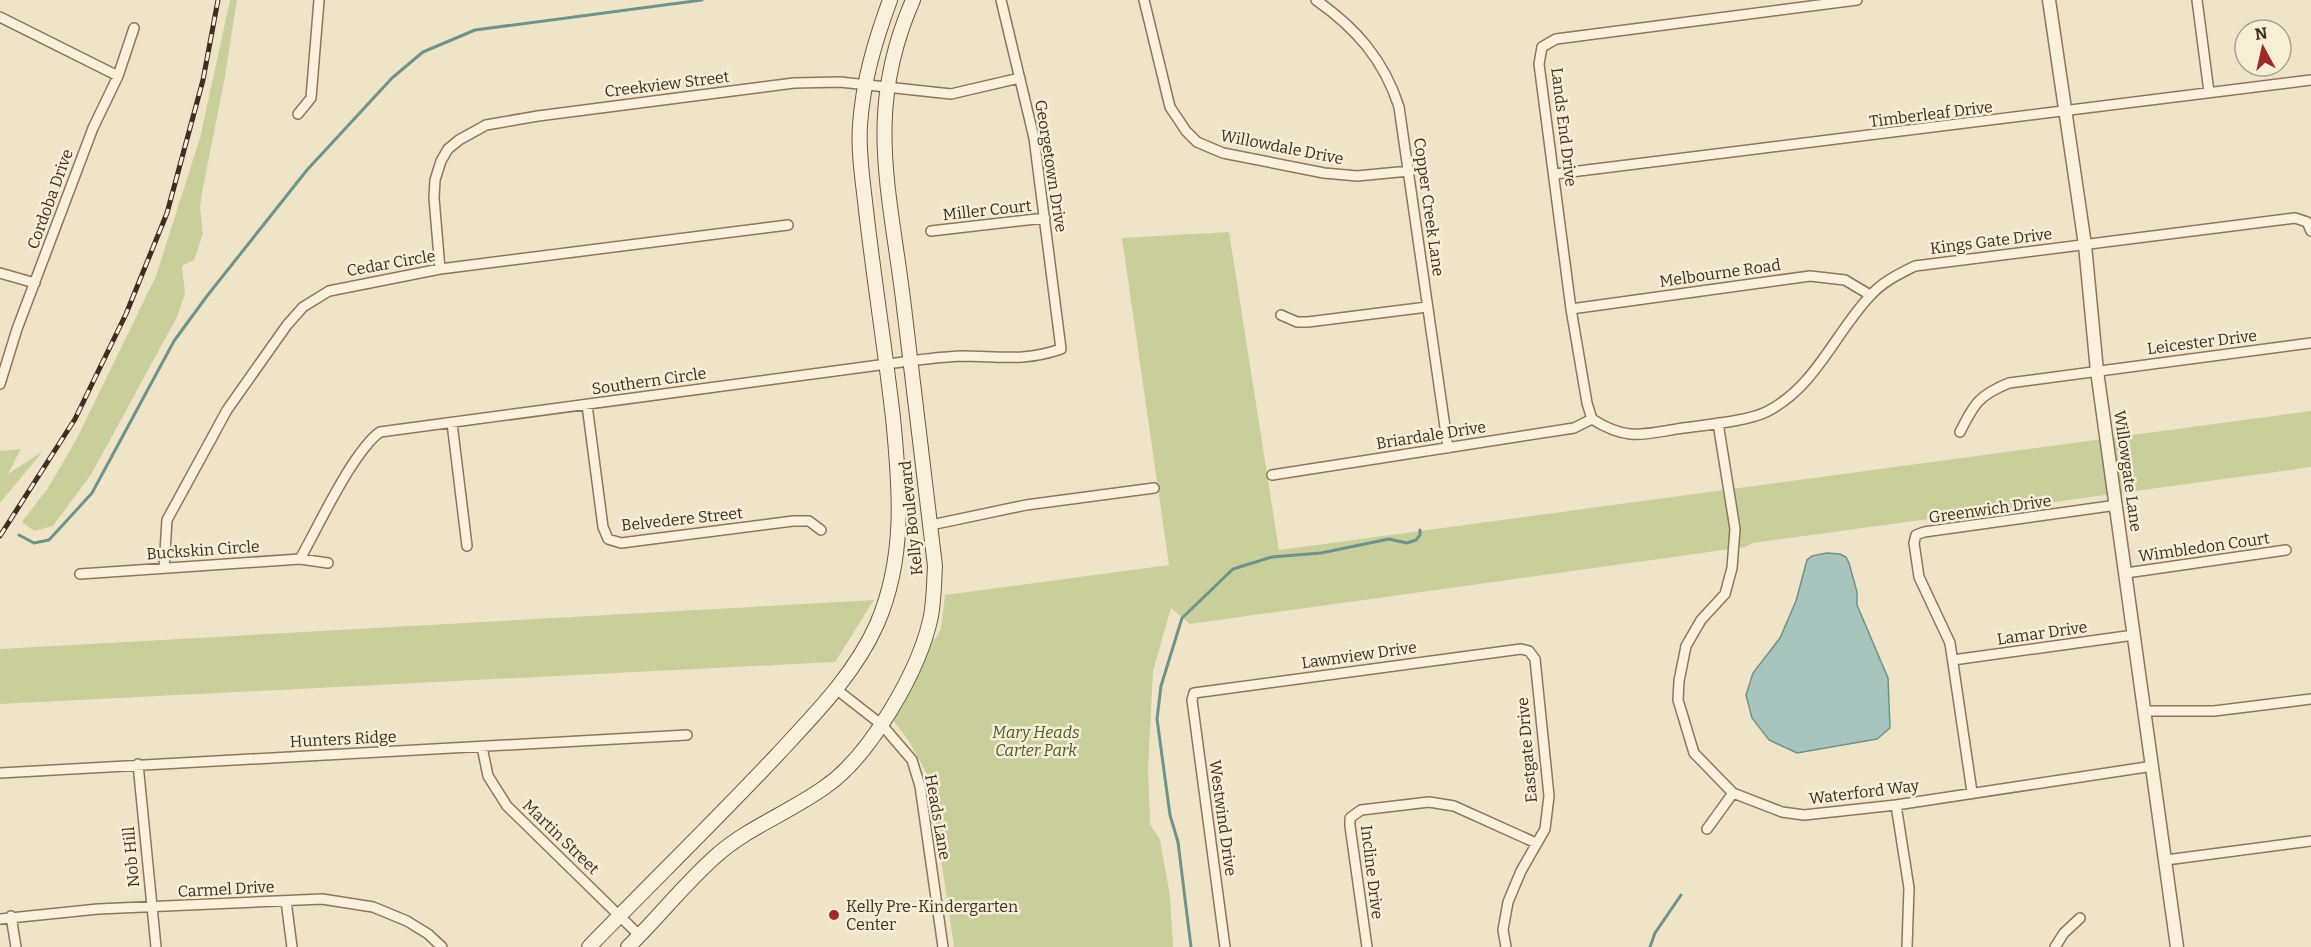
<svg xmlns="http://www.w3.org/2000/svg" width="2311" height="947" viewBox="0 0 2311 947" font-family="Bitter,serif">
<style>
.green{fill:#c9cf9b}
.water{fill:#a9c4bc;stroke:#6f938a;stroke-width:1.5}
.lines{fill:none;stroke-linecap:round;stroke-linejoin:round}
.stream{stroke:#6f938a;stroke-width:3}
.minor-casing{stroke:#8d765c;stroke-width:12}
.tertiary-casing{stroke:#8d765c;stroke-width:15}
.secondary-casing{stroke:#6f573f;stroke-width:16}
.minor{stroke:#faf1dc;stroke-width:9}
.tertiary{stroke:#faf1dc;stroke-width:12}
.secondary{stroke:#faf1dc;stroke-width:14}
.rail-casing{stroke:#3d2e20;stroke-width:5}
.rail{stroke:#f7eed8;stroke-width:3;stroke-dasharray:9;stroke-linecap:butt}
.poi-dot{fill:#9e2a2b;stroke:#f7eed8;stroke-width:2}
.labels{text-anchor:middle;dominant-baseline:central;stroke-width:5;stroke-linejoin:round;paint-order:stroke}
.street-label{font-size:16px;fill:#3d2e20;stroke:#f7eed8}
.park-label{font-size:16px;font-style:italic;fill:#4d5a26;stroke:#f7eed8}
.poi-label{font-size:16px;fill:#3d2e20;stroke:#f7eed8;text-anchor:start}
</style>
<rect width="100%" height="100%" fill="#f0e4c8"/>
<!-- green -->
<path class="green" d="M230 0H237L225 76 202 193 200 207 203 234 194 260 182 266 185 294 177 317 92 473 53 526 34 531 22 522 48 488 76 440 156 276 200 138Z
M1229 232 1279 550 2311 411V467L1753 543 1745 547 1190 624 1171 608 1153 671 1148 768 1150 824 1160 840 1170 896 1173 947H954L929 778 909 741 892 719 926 641 935 639 941 629 945 595 1169 565 1122 238Z
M21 449 8 474 43 451 0 503V451Z
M874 600 835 662 0 704V649Z"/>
<!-- water -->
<path class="water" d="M1827 553 1840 554 1846 557 1849 563 1857 592V605L1888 678 1890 728 1877 739 1797 753 1769 740 1752 718 1746 695 1753 673 1780 638 1796 601 1807 560 1812 556Z"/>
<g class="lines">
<!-- stream -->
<path class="stream" d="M19 535 34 543 49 540 92 493 174 341 207 296 307 170 392 78 423 52 475 30 702 0
M1191 947 1178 842 1170 815 1157 719 1161 686 1182 618 1233 569 1272 557 1321 553 1389 539 1407 543 1416 540 1420 535V530
M1650 947 1655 933 1681 895"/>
<defs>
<path id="minor" d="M1144 0 1170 107 1186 131 1197 142 1223 153 1324 173 1357 176 1409 171
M1316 0C1356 28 1384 60 1399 107L1448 448
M2197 0 2209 92
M0 17 118 76
M298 114 311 98 319 0
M1555 174 2311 80
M931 231 1045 218
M440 269 434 198 435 180 441 161 448 149 459 140 486 125 538 116 794 83 840 82 951 94 1020 78
M0 273 35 283
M1571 309 1810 276 1845 280 1870 295
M1281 315 1297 322H1308L1427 307
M0 384 17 329 93 128 118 76 134 28
M587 405 603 527 608 539 621 543 793 521H809L821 530
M1592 419C1628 442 1644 434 1683 428 1705 425 1750 421 1768 411 1816 386 1835 333 1870 296 1882 282 1899 274 1915 266L2295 218 2307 222 2311 231
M1592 419 1587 403 1571 309 1539 64 1542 47 1556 39 1857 0
M452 423 467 546
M1718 423 1735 529 1732 568 1725 594 1701 620 1686 646 1679 681 1678 700 1694 753 1733 793 1782 812 1804 815 1896 805 2153 766
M1960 432C1974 404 1979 395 2009 383L2311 343
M1272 475 1574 428 1592 419
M931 525 1026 505 1154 488
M300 559C317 529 353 451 380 432L887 364C911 361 936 357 961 356 999 356 1023 362 1061 349L1034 138 1001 0
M164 568 167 520 227 410 287 325 303 307 329 291 440 269 788 225
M2126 573 2286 550
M80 574 300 559 328 563
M1953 660 2134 635
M836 689 882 725 912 760 920 786 943 947
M2145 711H2214L2311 699
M482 747 488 776 507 806 640 936
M138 764 156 947
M0 773 687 735
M1972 792 1950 643 1919 577 1914 543 1916 535 1924 532 2117 505
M1896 805 1909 888 1907 947
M1707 829 1733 793
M2166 860 2311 841
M286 901 292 947
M11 916 16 947
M0 919 98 909 322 899 373 907 407 921 428 934 442 947
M1225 947 1192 700 1194 693 1521 649 1529 651 1535 659 1549 796 1545 829 1521 871 1508 902 1503 930 1506 947
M1367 947 1350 826V818L1361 810 1429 802 1454 806 1536 843
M2055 947 2064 933 2080 918"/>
<path id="tertiary" d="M2049 0 2085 245 2097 371 2177 947"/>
<path id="secondary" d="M589 947C651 883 716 820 777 755 814 715 855 674 877 624 906 557 900 488 893 418 885 348 874 280 866 210 863 182 858 153 860 125 863 81 875 41 890 0
M628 947C659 917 685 883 717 855 749 827 790 812 825 787 870 756 920 670 931 616 934 600 934 582 935 566 925 477 913 388 903 299 889 187 865 109 913 0"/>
</defs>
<!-- minor casing -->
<use href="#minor" class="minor-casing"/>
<!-- tertiary casing -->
<use href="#tertiary" class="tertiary-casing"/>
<!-- secondary casing -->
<use href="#secondary" class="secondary-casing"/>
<!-- minor -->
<use href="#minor" class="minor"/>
<!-- tertiary -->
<use href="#tertiary" class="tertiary"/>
<!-- secondary -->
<use href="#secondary" class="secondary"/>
<defs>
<path id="rail" d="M0 536 75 419 126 314 167 213 203 80 218 0"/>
</defs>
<!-- rail casing -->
<use href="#rail" class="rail-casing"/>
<!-- rail -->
<use href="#rail" class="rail"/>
</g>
<!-- markers -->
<circle class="poi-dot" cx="834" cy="915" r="6"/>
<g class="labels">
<!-- street labels -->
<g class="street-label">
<text transform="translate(667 84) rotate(-7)">Creekview Street</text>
<text transform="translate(1931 114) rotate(-7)">Timberleaf Drive</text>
<text transform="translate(1564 127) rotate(83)">Lands End Drive</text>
<text transform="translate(1282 147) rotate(11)">Willowdale Drive</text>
<text transform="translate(1051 166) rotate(81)">Georgetown Drive</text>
<text transform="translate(50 199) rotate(-70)">Cordoba Drive</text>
<text transform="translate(1429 207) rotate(82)">Copper Creek Lane</text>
<text transform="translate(987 210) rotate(-6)">Miller Court</text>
<text transform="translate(1991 241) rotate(-7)">Kings Gate Drive</text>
<text transform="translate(391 263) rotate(-10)">Cedar Circle</text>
<text transform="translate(1720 273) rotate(-8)">Melbourne Road</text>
<text transform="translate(2202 342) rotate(-7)">Leicester Drive</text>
<text transform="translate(649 381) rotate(-8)">Southern Circle</text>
<text transform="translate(1431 435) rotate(-9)">Briardale Drive</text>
<text transform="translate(2128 471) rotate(82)">Willowgate Lane</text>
<text transform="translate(1990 509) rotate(-8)">Greenwich Drive</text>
<text transform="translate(911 518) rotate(-96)">Kelly Boulevard</text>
<text transform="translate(682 519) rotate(-6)">Belvedere Street</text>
<text transform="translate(2204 547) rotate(-8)">Wimbledon Court</text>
<text transform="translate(203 550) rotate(-4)">Buckskin Circle</text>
<text transform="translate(2042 633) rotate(-8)">Lamar Drive</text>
<text transform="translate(1359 655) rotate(-8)">Lawnview Drive</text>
<text transform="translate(343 739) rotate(-3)">Hunters Ridge</text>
<text transform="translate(1527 750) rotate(-95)">Eastgate Drive</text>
<text transform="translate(1864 792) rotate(-7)">Waterford Way</text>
<text transform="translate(938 817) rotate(80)">Heads Lane</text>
<text transform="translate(1223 818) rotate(82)">Westwind Drive</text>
<text transform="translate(561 837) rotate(44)">Martin Street</text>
<text transform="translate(131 857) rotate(-95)">Nob Hill</text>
<text transform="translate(1372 872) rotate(83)">Incline Drive</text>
<text transform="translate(226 889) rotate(-3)">Carmel Drive</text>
</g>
<!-- park labels -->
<g class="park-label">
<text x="1036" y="732">Mary Heads<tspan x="1036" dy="18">Carter Park</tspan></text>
</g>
<!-- poi labels -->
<g class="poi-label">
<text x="846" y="906">Kelly Pre-Kindergarten<tspan x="846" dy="18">Center</tspan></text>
</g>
</g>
<!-- north arrow -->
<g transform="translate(2263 48) rotate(352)"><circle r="28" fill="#f7eed8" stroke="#ada18e" stroke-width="1.5"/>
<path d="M0-4.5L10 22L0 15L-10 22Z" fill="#9e2a2b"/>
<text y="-9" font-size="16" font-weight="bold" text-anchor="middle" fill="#3d2e20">N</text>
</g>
</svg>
